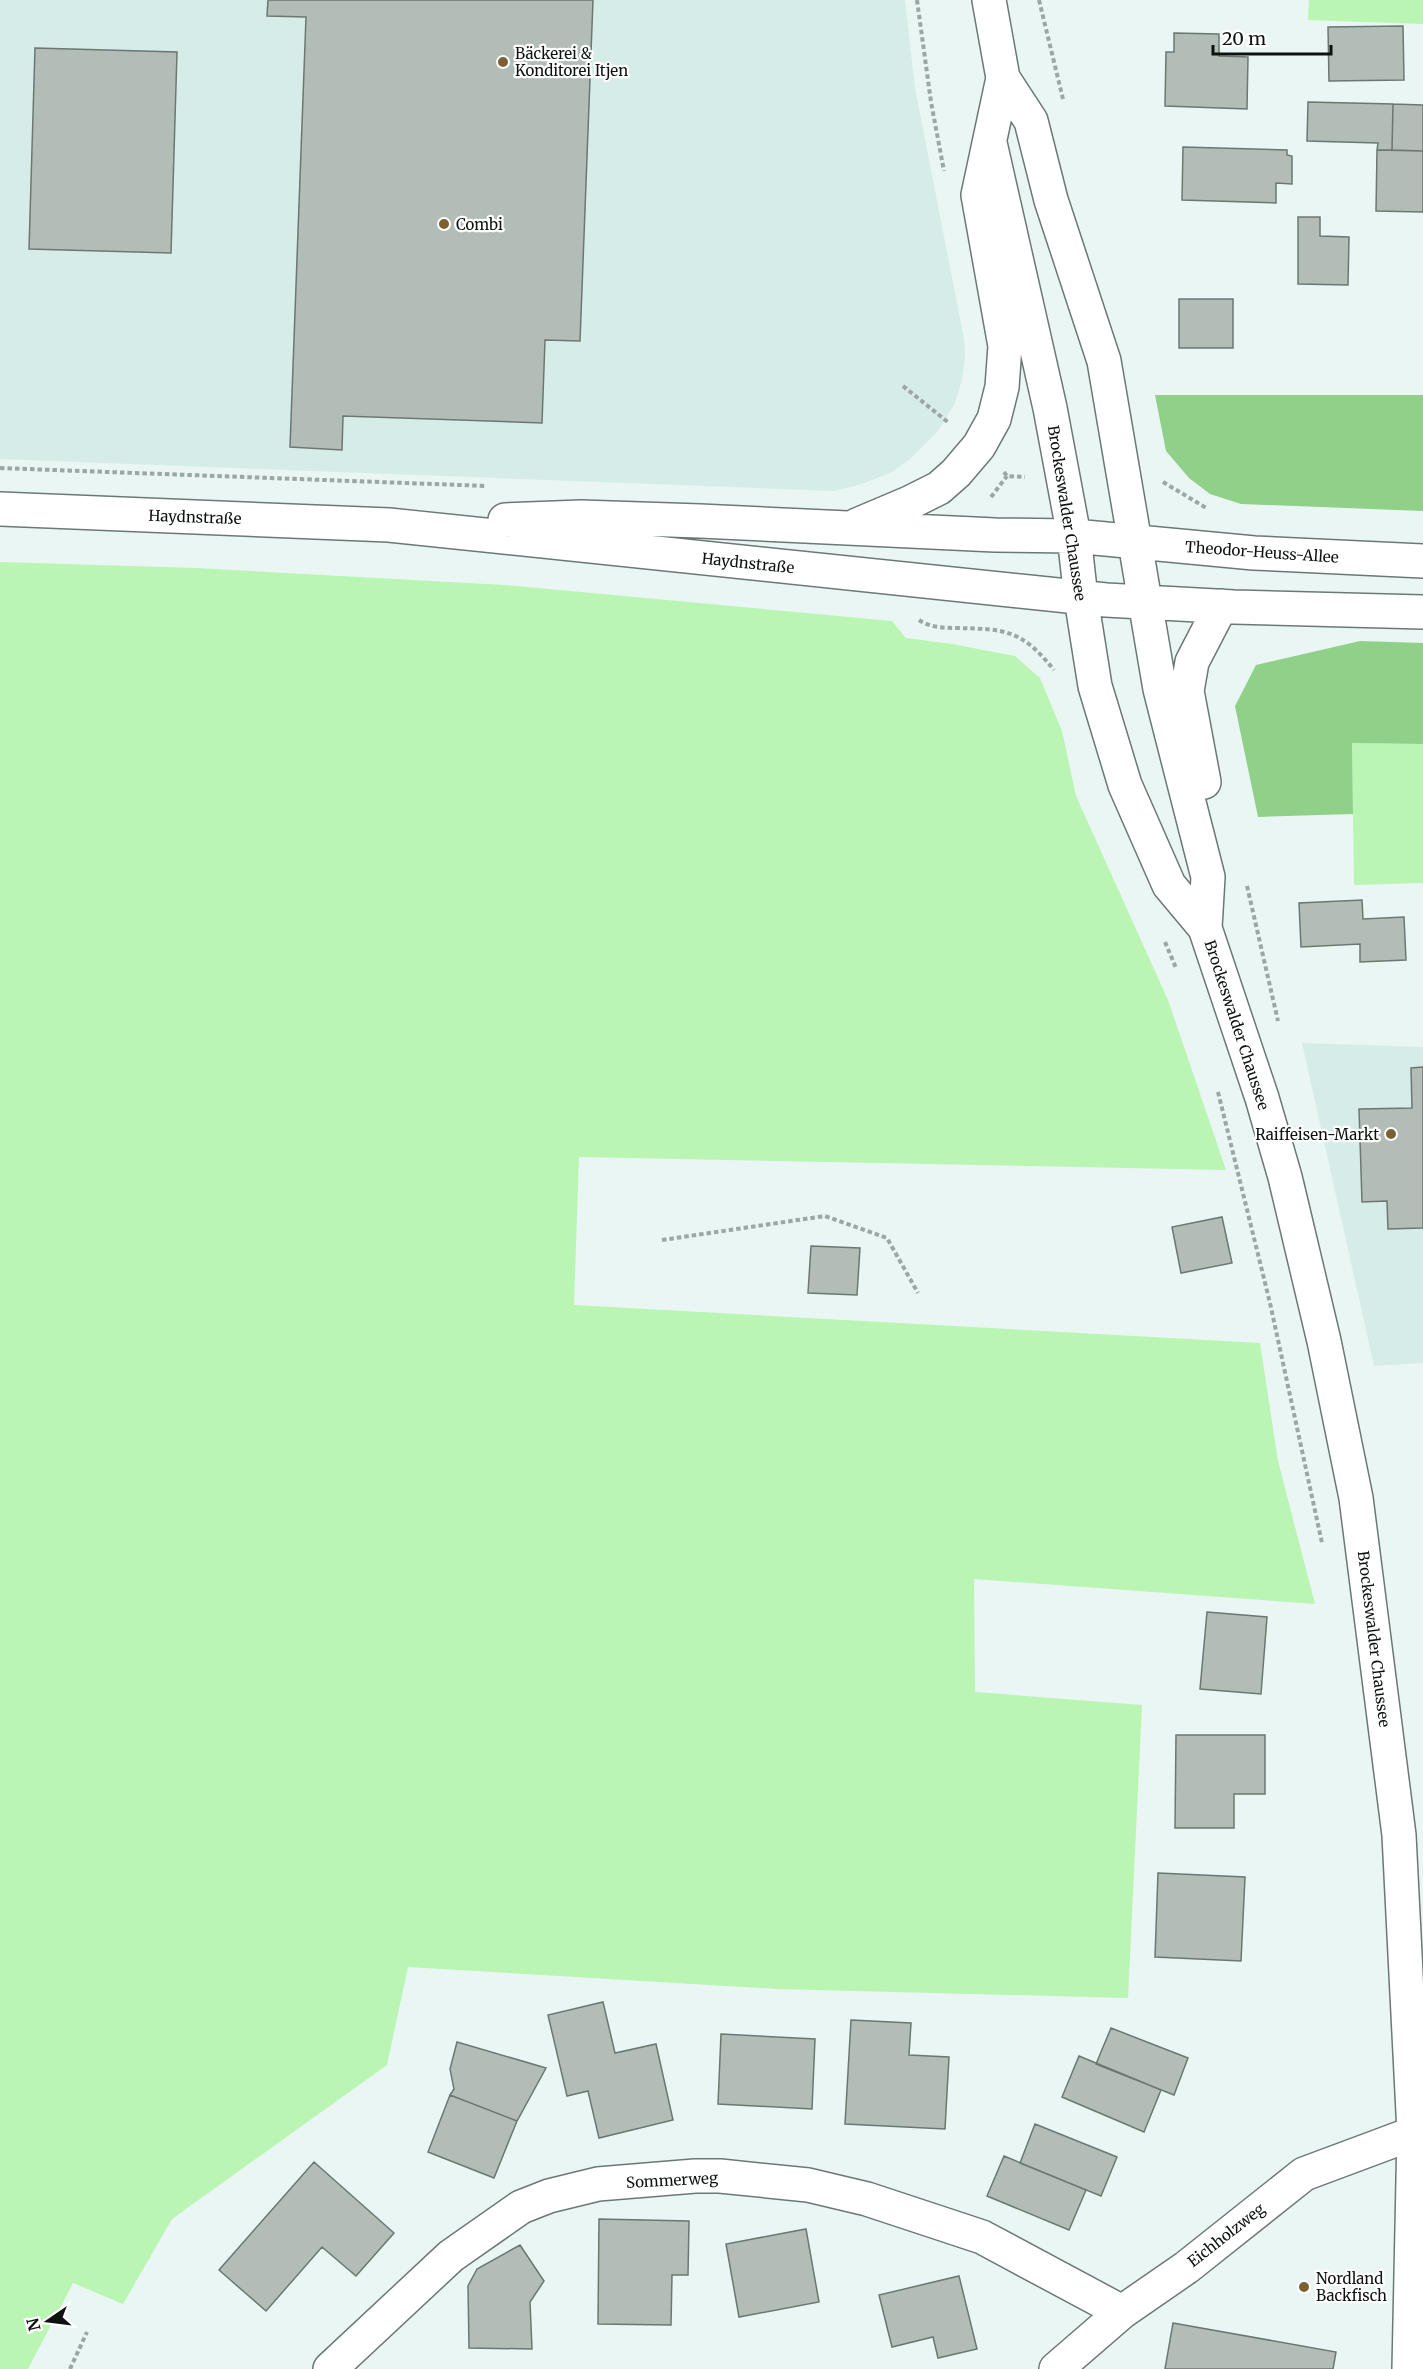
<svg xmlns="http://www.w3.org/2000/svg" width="1423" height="2369" viewBox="0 0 1423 2369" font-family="Merriweather,serif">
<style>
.built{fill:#d6ece8}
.green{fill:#baf5b3}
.forest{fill:#90d088}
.building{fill:#b2bdb7;stroke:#6d7772;stroke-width:1.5}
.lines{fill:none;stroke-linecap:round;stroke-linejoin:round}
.minor-casing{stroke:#6c7876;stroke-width:36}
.tertiary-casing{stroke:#6c7876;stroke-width:36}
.path{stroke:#9ca6a4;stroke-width:4;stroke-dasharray:4.5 3;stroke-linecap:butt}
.minor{stroke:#fff;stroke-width:33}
.tertiary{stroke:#fff;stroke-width:33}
.poi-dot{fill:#7c6032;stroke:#fff;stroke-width:2}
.labels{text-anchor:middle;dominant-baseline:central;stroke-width:4.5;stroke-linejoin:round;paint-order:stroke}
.poi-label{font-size:15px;fill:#0d1211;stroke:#fff;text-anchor:start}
.street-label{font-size:15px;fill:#0d1211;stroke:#fff}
</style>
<rect width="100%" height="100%" fill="#e9f6f4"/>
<!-- built -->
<path class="built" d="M0 0H905L915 88 964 339 965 356 962 380 954 405 938 431 909 460 890 473 862 484 834 491 0 459Z
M1302 1043 1423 1047V1363L1374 1366Z"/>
<!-- green -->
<path class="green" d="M1309 0H1423V24L1308 20Z
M0 562 196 568 504 585 892 621 906 638 952 644 1015 656 1040 678 1062 731 1076 796 1168 1000 1226 1170 579 1157 574 1305 1260 1343 1278 1461 1315 1604 974 1579 975 1692 1142 1705 1128 1998 778 1989 408 1967 387 2065 172 2219 123 2304 73 2283 28 2369H0Z
M1352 743 1423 744V883L1354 885Z"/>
<!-- forest -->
<path class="forest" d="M1155 395H1423V511L1241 504 1210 494 1189 478 1166 451Z
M1360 641 1423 643V744L1352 743 1353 814 1258 817 1235 706 1256 665Z"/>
<!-- building -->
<path class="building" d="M268 0H593L580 341 545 340 542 423 343 416 342 450 290 447 306 17 267 16Z
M1403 26 1404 80 1329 81 1328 27Z
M1174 33 1219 34V56L1248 57 1247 109 1165 106 1166 52H1174Z
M35 48 177 52 171 253 29 249Z
M1308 102 1393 104 1392 150H1377L1378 143 1307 141Z
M1393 104 1423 105V151L1392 150Z
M1183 147 1287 150V155L1292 156V184L1276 183V203L1182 200Z
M1377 150 1423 151V212L1376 211Z
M1298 217H1320V236L1349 237 1348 285 1298 284Z
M1179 299H1233V348H1179Z
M1362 900 1363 919 1404 917 1406 960 1360 962V944L1301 947 1299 903Z
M1423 1067V1228L1388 1229 1387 1201 1362 1202 1359 1109 1412 1108 1411 1068Z
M1222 1217 1232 1263 1181 1273 1172 1227Z
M811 1246 860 1248 857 1295 808 1293Z
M1207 1612 1267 1617 1261 1694 1200 1689Z
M1176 1735H1265V1794H1234V1828H1175Z
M1158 1873 1245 1877 1241 1961 1155 1957Z
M603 2002 615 2053 656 2044 673 2120 599 2138 588 2091 567 2096 548 2015Z
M851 2020 911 2023 909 2055 949 2057 945 2129 845 2124Z
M1111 2028 1188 2058 1174 2095 1096 2064Z
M721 2034 815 2039 812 2109 718 2104Z
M457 2042 546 2068 517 2121 450 2095 454 2089 450 2069Z
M1079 2056 1161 2090 1144 2132 1062 2097Z
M450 2095 517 2121 494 2178 428 2152Z
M1035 2124 1117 2157 1101 2196 1020 2163Z
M1004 2156 1086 2190 1069 2230 987 2196Z
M314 2162 394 2233 356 2276 322 2247 266 2311 219 2270Z
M599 2219 689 2221 688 2275H672L671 2325 598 2324Z
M806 2229 819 2302 739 2317 726 2244Z
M520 2245 544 2281 530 2302 532 2349 469 2348 468 2286 477 2269Z
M959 2276 977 2349 938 2358 933 2337 892 2347 879 2295Z
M1173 2323 1336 2352 1333 2369H1165Z"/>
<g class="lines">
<defs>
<path id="minor" d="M330 2369 451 2256 521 2207 549 2196 598 2184 695 2176H720L808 2185 867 2199 982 2237 1122 2312
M1056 2369 1122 2312 1187 2267 1304 2174 1414 2133 1423 2135"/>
<path id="tertiary" d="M1003 78 1031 121 1051 200 1104 361 1160 689 1208 877 1205 928
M990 143 1050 408 1074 536 1081 598 1095 686 1125 785 1169 885 1205 928 1262 1098 1285 1177 1324 1341 1356 1498 1399 1835 1414 2133 1409 2369
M0 509 389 525 1106 600 1234 607 1423 612
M505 520 581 517 700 521 995 535 1074 536 1254 553 1423 561
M857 525 909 503 939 488 956 473 979 446 994 419 1002 387 1005 346 978 195 1003 78 989 0
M1204 782 1187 691 1192 662 1221 606"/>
</defs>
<!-- minor casing -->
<use href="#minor" class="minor-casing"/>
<!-- tertiary casing -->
<use href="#tertiary" class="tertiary-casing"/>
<!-- path -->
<path class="path" d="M917 0 931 102 944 171
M1039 0 1063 99
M903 386 949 423
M0 468 487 486
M1004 472 1007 476 1025 477
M1163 482 1208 509
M991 497 1007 476
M919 620C929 627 943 628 955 628 1005 629 1021 629 1054 670
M1247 886 1278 1021
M1165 942 1176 968
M1218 1092 1270 1303 1322 1543
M662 1240 825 1216 887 1238 918 1293
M70 2369 87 2332"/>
<!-- minor -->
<use href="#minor" class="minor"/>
<!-- tertiary -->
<use href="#tertiary" class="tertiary"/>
</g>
<!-- markers -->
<g class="poi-dot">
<circle cx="503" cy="62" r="6"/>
<circle cx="444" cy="224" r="6"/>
<circle cx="1391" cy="1134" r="6"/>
<circle cx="1304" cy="2287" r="6"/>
</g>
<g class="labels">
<!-- poi labels -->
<g class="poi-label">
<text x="515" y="53">Bäckerei &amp;<tspan x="515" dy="17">Konditorei Itjen</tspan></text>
<text x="456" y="224">Combi</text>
<text x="1379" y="1134" text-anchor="end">Raiffeisen-Markt</text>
<text x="1316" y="2278">Nordland<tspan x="1316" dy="17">Backfisch</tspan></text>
</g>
<!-- street labels -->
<g class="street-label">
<text transform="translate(1067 513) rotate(81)">Brockeswalder Chaussee</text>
<text transform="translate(195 517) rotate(2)">Haydnstraße</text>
<text transform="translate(1262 552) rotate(4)">Theodor-Heuss-Allee</text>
<text transform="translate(748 563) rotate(6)">Haydnstraße</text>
<text transform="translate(1237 1025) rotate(72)">Brockeswalder Chaussee</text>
<text transform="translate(1374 1639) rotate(83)">Brockeswalder Chaussee</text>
<text transform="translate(672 2180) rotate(-3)">Sommerweg</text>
<text transform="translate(1226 2235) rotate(-38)">Eichholzweg</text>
</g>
</g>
<!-- north arrow -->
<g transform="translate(48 2321) rotate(256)" stroke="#ffffff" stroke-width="4.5" paint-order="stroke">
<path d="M0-4.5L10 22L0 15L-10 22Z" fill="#0d1211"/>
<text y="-9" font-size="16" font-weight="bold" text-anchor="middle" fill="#0d1211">N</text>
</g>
<!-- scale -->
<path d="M1213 45v9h118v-9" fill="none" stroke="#0d1211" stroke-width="3"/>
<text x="1222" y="45" font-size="18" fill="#0d1211" stroke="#ffffff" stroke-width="4.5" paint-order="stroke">20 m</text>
</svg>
